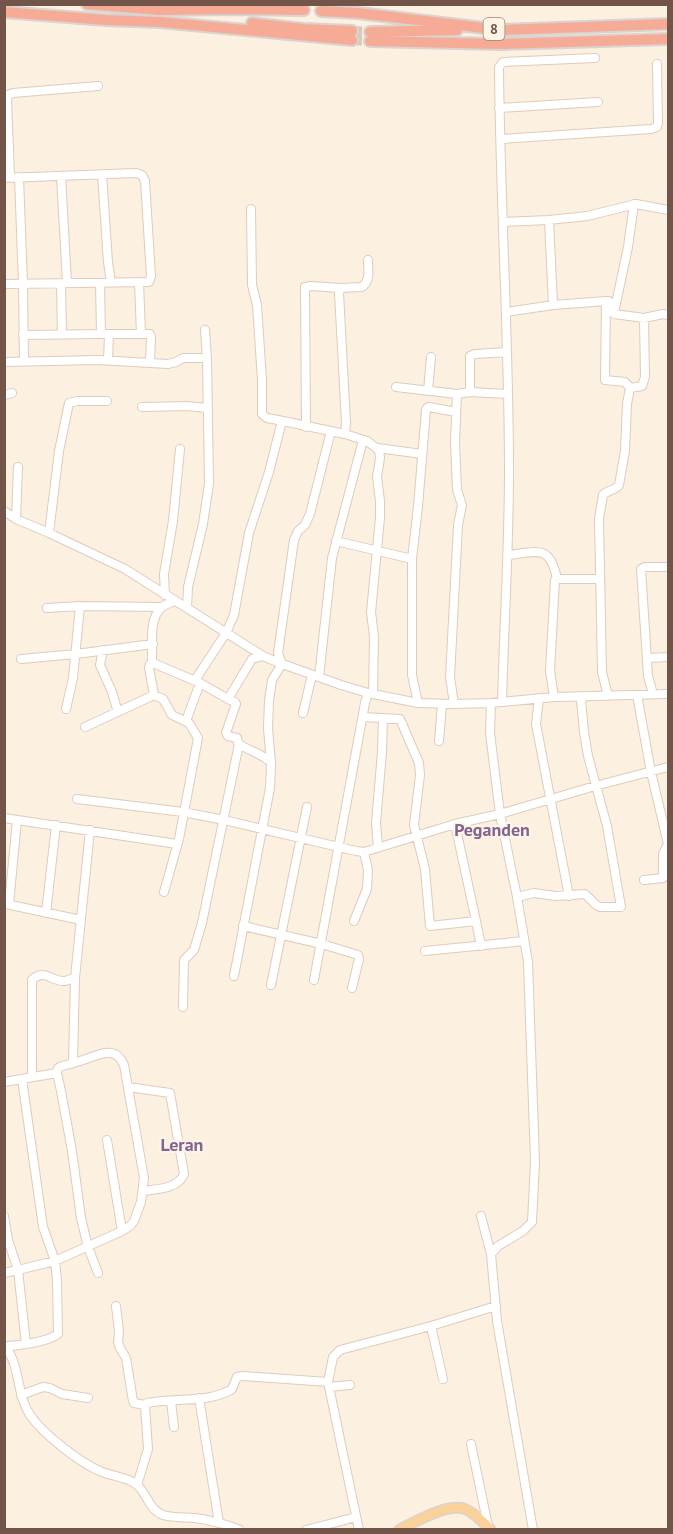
<svg xmlns="http://www.w3.org/2000/svg" width="673" height="1534" viewBox="0 0 673 1534" font-family="'PT Sans',sans-serif">
<style>
.lines{fill:none;stroke-linecap:round;stroke-linejoin:round}
.highway-tunnel{stroke:#dac9ba;stroke-width:10;stroke-dasharray:10 5;stroke-linecap:butt}
.minor-casing{stroke:#dfcbbc;stroke-width:10}
.major-casing{stroke:#dad3cf;stroke-width:12}
.highway-casing{stroke:#dad3cf;stroke-width:14}
.minor{stroke:#fff;stroke-width:8}
.major{stroke:#fad198;stroke-width:9}
.highway{stroke:#f6ab97;stroke-width:10}
.labels{text-anchor:middle;dominant-baseline:central;stroke-width:4.5;stroke-linejoin:round;paint-order:stroke}
.shield{fill:#fff4e6;stroke:#9c8577;stroke-width:1.5}
.shield-label{font-size:14px;font-weight:bold;fill:#725548}
.quarter-label{font-size:18px;font-weight:bold;fill:#826395;stroke:#fff4e6}
</style>
<rect width="100%" height="100%" fill="#fcf0e0"/>
<g class="lines">
<!-- highway-tunnel -->
<path class="highway-tunnel" d="M352 31 370 32
M352 40 370 41"/>
<defs>
<path id="minor" d="M499 108 598 102
M501 139 651 129 657 127 658 123 657 64
M102 174 108 262 111 282
M61 176 67 283
M10 177 7 99 8 95 13 93 98 86
M19 177 23 284 24 362
M4 178 136 173 142 175 145 181 151 276 149 282 4 284
M251 209 252 285 257 305 262 380V414L267 418 278 420 345 434 367 441 379 450 380 458 377 477 380 501V518L371 612 374 637 373 694
M549 220 553 305
M504 222 549 220 587 216 636 204 668 210
M139 282 141 334
M100 283 101 334H150L151 337 150 362
M61 284 62 334
M506 312 553 305 606 301
M614 313 628 247 634 204
M614 314 644 318 663 314 668 315
M23 335 101 334
M108 361 109 334
M4 362 98 360 168 364 176 362 183 358H207
M396 387 457 394 470 392 508 394
M630 388 642 386 645 377 644 318
M428 391 431 357
M470 392V356L475 354 507 352
M4 395 12 393
M142 407 186 406 208 408
M306 427 305 287 311 286 341 288
M345 434 346 423 339 293 341 288 362 287C371 280 368 271 368 260
M378 448 422 454
M4 511 16 519 49 533 125 569 263 656 277 662 341 685 368 693 418 703 454 704 491 703 554 697 668 694
M16 519 18 467
M49 533 59 451 69 403 77 401H107
M336 541 412 559
M508 555C538 552 550 544 557 579L555 580 550 671 554 697
M557 579H600
M165 595 164 574 173 521 180 449
M80 606 161 607
M47 608 80 606 73 678 66 709
M187 608 188 587 203 524 209 484 207 358 205 330
M103 650 100 665 112 692 118 712
M263 656 252 659 228 699 235 702 236 704 226 733 228 736 237 738 238 743C249 752 261 752 271 763
M648 658 668 657
M21 659 76 654 153 644
M152 663C153 647 148 618 162 607 165 604 171 603 175 601
M319 677 332 558 363 440
M195 680 226 633 234 615 249 533 269 472 282 421
M653 694 648 676 641 569 645 567H668
M154 695 149 668 150 664 153 663 200 683 228 699
M637 695 651 772 668 844 663 854V878L644 880
M608 696 602 672 599 519 603 495C607 490 615 491 619 485L625 451 627 404 630 388 625 382 605 380 606 301H609L614 314
M539 698 536 724 569 896
M502 702C504 625 509 548 509 471 509 336 500 201 499 67L503 62 595 58
M418 703 412 675V559L418 506 426 410 427 408 429 407 456 412
M491 703 490 733 500 814 517 897 528 962 535 1162 532 1222 523 1231 498 1246 491 1254 497 1321 533 1530
M454 704 450 677 458 525 462 505 457 490 455 443 457 394
M303 713 312 675
M363 717 400 719 419 763 420 775 414 825 425 869 430 926 476 921 455 824
M186 721 200 683
M85 727 154 695 163 699 172 715 189 723 198 738 179 839 164 892
M439 741 442 704
M77 799 183 812 224 820 356 851 364 852 455 824 500 814 595 786 668 767
M4 818 177 844
M378 847 376 823 382 752 383 718
M517 897 534 893 556 896 585 894 596 905 600 907H621L607 826 588 756 584 732 581 700 585 696
M6 904 81 920
M9 904 17 820
M46 913 56 825
M354 921 367 889 368 870 364 852
M476 921 481 946
M243 926 322 944 358 955 359 959 352 988
M425 951 524 941
M234 976 270 788 271 764 268 728 269 701 272 680 282 664 278 653 294 540 298 531 305 525 310 514 331 431
M314 980 365 703 368 693
M271 985 307 807
M183 1007 184 960 194 950 202 923 239 744
M73 1063 75 978 90 830
M57 1073 61 1091 72 1151 81 1218 88 1247 98 1273
M32 1077V980C45 968 51 982 65 981 68 980 71 979 75 978
M4 1082 57 1073 58 1068 62 1066C70 1064 78 1062 86 1059 102 1053 116 1046 124 1065L144 1178 141 1202 134 1221 130 1226 122 1231 55 1261 18 1270 26 1344
M128 1087 170 1093 184 1174C178 1189 157 1189 143 1191
M107 1140 122 1231
M4 1216 8 1240 18 1270 4 1273
M481 1216 491 1254
M116 1306 119 1331 118 1342 120 1348 126 1358 133 1401 134 1403 145 1405
M431 1326 443 1379
M4 1346C18 1346 47 1342 58 1334L57 1281 55 1261 43 1227 22 1079
M5 1346C21 1367 16 1394 30 1415 43 1434 80 1463 102 1472 112 1476 127 1477 136 1484 147 1493 149 1510 163 1515 173 1518 185 1517 195 1518 211 1520 225 1524 240 1530
M328 1382 359 1530
M329 1387 350 1385
M21 1395 43 1387 50 1388 62 1394 88 1398
M199 1398 219 1523
M171 1401 174 1427
M471 1444 488 1526
M137 1485 148 1449 145 1406 147 1403C173 1397 208 1404 232 1389L237 1377 243 1376 328 1382 333 1357 340 1350 431 1326 496 1306
M306 1530 356 1517"/>
<path id="major" d="M399 1530C415 1522 447 1503 465 1509 475 1513 484 1523 491 1530"/>
<path id="highway" d="M87 4 160 10 229 9 304 10
M321 11 358 13 501 30 668 24
M4 12 106 20 160 22 352 40
M252 23 303 29 352 31
M370 32 457 30
M370 41 499 44 668 39"/>
</defs>
<!-- minor casing -->
<use href="#minor" class="minor-casing"/>
<!-- major casing -->
<use href="#major" class="major-casing"/>
<!-- highway casing -->
<use href="#highway" class="highway-casing"/>
<!-- minor -->
<use href="#minor" class="minor"/>
<!-- major -->
<use href="#major" class="major"/>
<!-- highway -->
<use href="#highway" class="highway"/>
</g>
<g class="labels">
<!-- shield labels -->
<rect class="shield" x="483.5" y="18" width="21" height="22" rx="4.5"/>
<g class="shield-label">
<text x="494" y="29">8</text>
</g>
<!-- quarter labels -->
<g class="quarter-label">
<text x="492" y="829">Peganden</text>
<text x="182" y="1144">Leran</text>
</g>
</g>
<!-- border -->
<rect width="673" height="1534" fill="none" stroke="#725548" stroke-width="12"/>
</svg>
